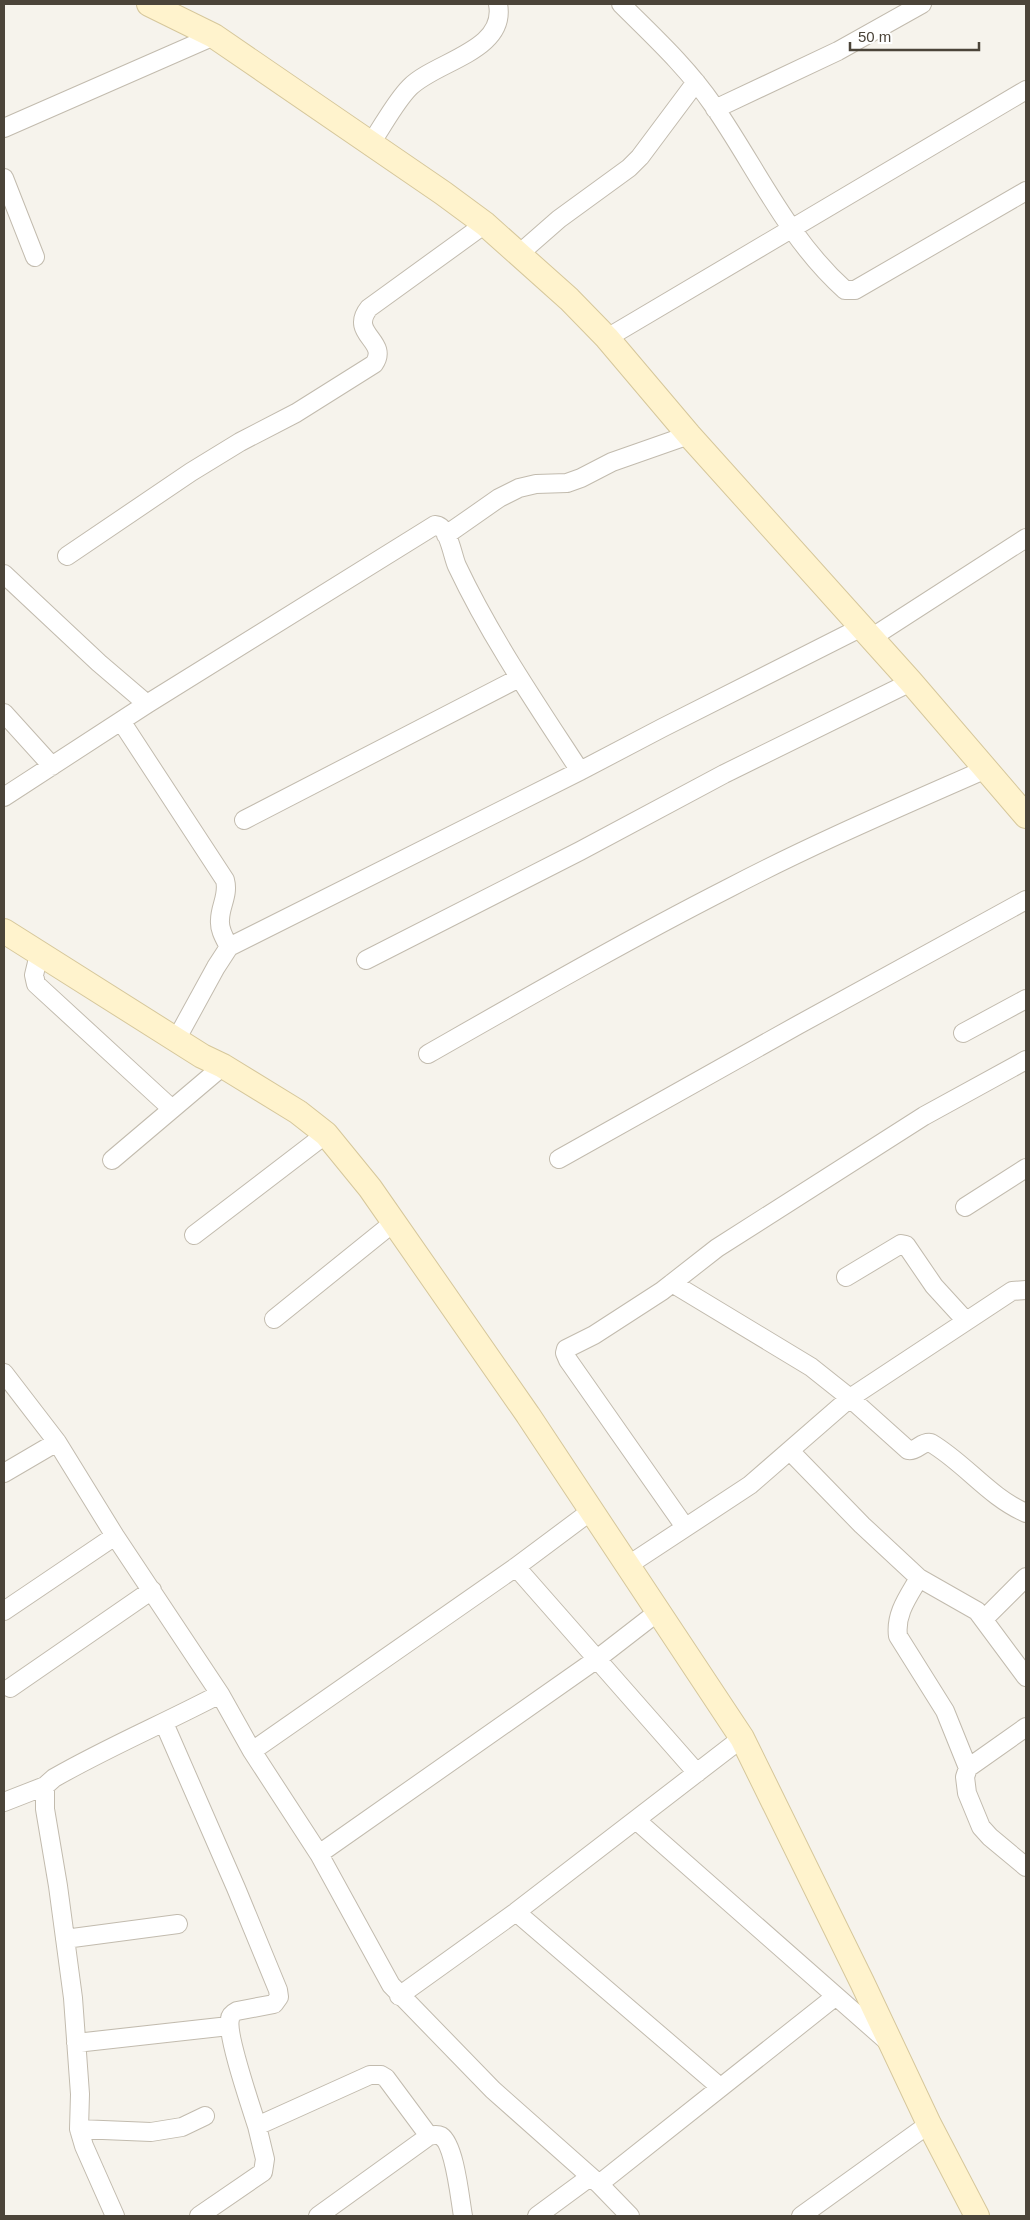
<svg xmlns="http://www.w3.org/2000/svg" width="1030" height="2220" viewBox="0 0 1030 2220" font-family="Helvetica,sans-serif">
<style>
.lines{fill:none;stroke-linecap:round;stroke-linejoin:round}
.street-casing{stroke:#c2bbae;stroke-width:20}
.secondary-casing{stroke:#d6c79b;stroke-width:26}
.street{stroke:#fff;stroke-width:18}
.secondary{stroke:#fff3cd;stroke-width:24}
</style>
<rect width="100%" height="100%" fill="#f6f3ec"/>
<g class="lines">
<defs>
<path id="street" d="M621 4C653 36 687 67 713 105 756 167 787 238 845 290H855L1026 191
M715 109 838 51 922 4
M4 128 214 36
M371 143C383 126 395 102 410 87 436 61 507 51 498 4
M4 178 35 257
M519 254 559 219 629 168 640 157 696 82
M607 338 1026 90
M446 535 499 498 519 488 536 484 567 483 581 478 612 462 689 435
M67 556 191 472 240 442 296 413 374 364C390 341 348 334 369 308L485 224
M4 574 99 663 147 704
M871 638 1026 538
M4 713 52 766
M121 721 225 880C229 895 220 906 220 920 219 930 225 939 229 947
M4 797 147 704 435 525C449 526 452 555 457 566 491 638 537 705 580 771
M244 820 519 678
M39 954 34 975 36 984 172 1109
M366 960 580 851 724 774 911 682
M963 1033 1026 999
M176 1040 216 967 229 947 580 771 662 728 862 627
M428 1054C528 997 627 940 729 888 813 844 900 807 986 769
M559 1159 798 1025 1026 900
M112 1160 223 1066
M965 1207 1026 1168
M194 1235 326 1134
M846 1277 901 1244 906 1245 934 1286 966 1321
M672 1283 811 1367 850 1398 908 1450C917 1452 921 1441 931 1443 965 1463 989 1497 1026 1513
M274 1319 393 1223
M4 1373 57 1442 115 1536 220 1694 252 1751 319 1854 391 1985 493 2090 599 2184 630 2216
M790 1451 862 1525 919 1578 977 1611 1026 1677
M4 1473 57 1442
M685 1527 568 1360 565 1353 566 1349 594 1335 662 1291 717 1248 924 1116 1026 1060
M627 1566 750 1485 850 1398 1012 1291 1026 1290
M516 1567 697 1773
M919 1578C908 1597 895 1614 898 1636L945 1711 968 1768
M4 1611 115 1536
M984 1619 1026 1577
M10 1688 152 1590
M164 1723 236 1888 278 1990 279 1997 274 2004 237 2011C233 2013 230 2015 230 2019 226 2034 251 2107 257 2126
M1026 1727 968 1768 965 1777 967 1793 981 1827 990 1837 1026 1867
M252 1751 516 1567 591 1511
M4 1802 45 1786
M636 1820 887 2041
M319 1854 597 1659 659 1611
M516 1912 720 2087
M65 1939 178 1924
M399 1996 516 1912 742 1738
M76 2043 229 2026
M79 2129 151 2132 182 2127 205 2116
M599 2184 836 1996
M115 2216 84 2146 79 2129 80 2094 73 1998 58 1886 45 1809V1786L54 1778C108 1747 165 1723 220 1694
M199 2216 263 2172 265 2159 257 2126 370 2075H381L386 2078 429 2136
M318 2216 429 2136C433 2135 437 2134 441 2136 455 2145 460 2200 463 2216
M537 2216 590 2177
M801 2216 929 2124"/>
<path id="secondary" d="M149 4 214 36 443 193 485 224 569 299 607 338 689 435 911 682 1026 816
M4 931 202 1056 223 1066 298 1112 326 1134 370 1188 528 1415 742 1738 862 1982 929 2124 977 2216"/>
</defs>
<!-- street casing -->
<use href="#street" class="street-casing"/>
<!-- secondary casing -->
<use href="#secondary" class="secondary-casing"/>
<!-- street -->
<use href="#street" class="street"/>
<!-- secondary -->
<use href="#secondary" class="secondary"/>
</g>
<!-- border -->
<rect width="1030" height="2220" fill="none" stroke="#4b4439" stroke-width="10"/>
<!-- scale -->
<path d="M850 42v8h129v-8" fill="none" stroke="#4b4439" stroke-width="2.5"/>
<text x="858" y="42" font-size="15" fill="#4b4439" stroke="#ffffff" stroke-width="4" paint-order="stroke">50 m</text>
</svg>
